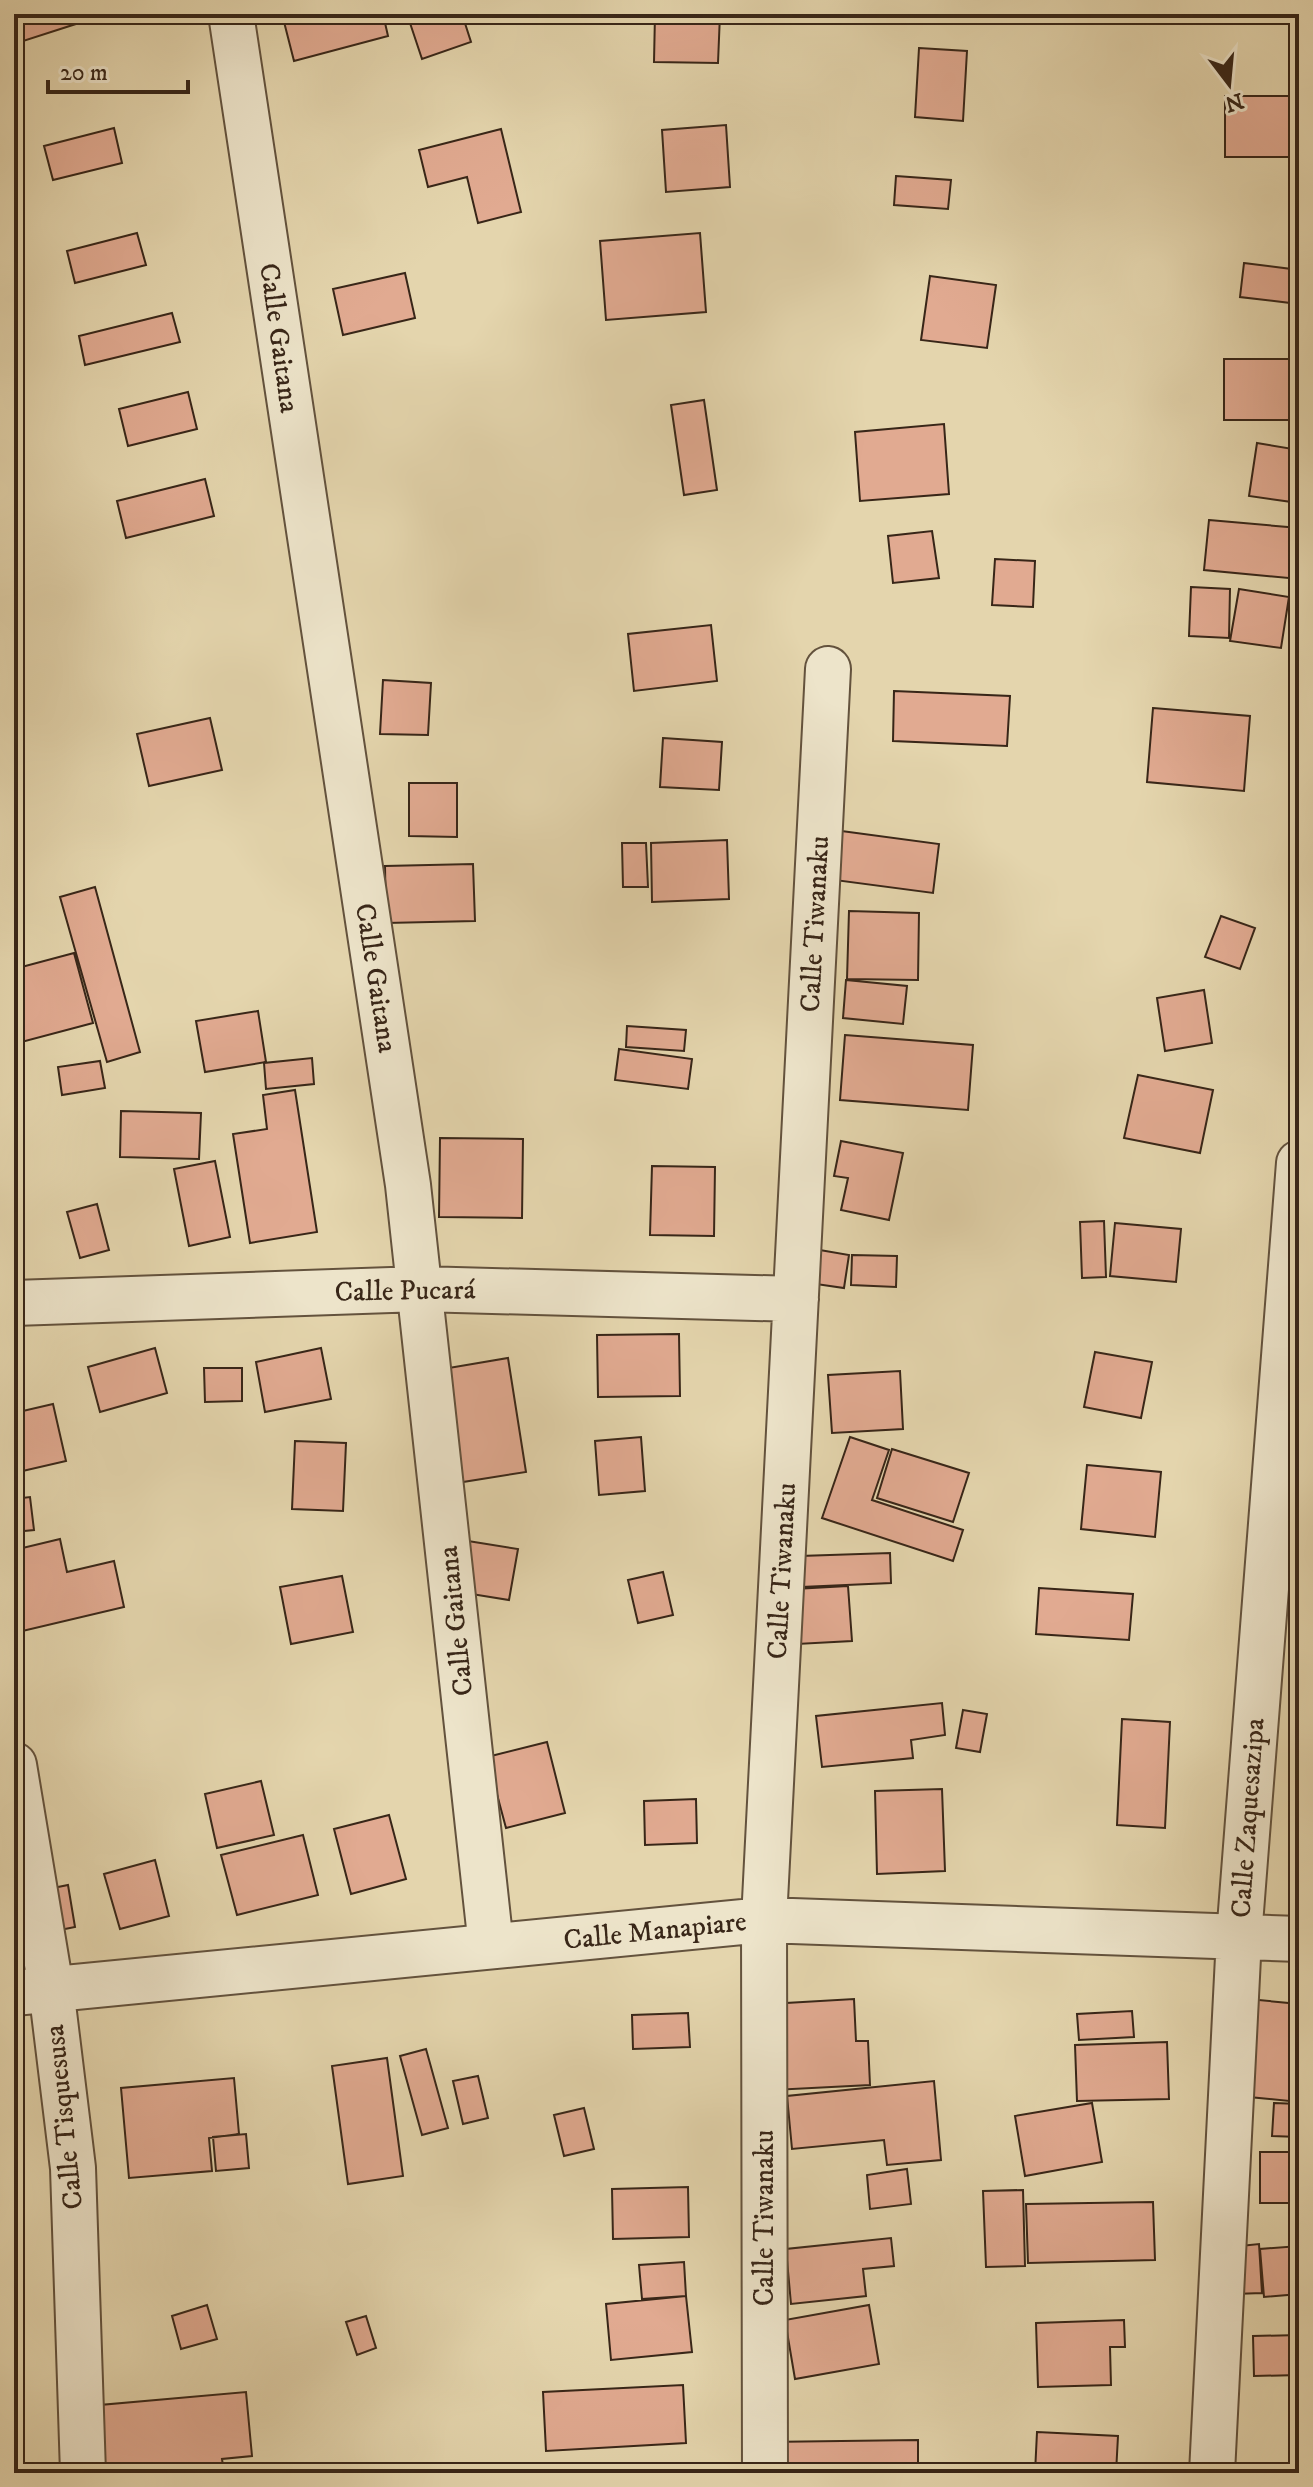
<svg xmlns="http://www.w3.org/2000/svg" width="1313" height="2487" viewBox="0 0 1313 2487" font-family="'IM FELL DW Pica',serif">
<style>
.building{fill:#e1aa91;stroke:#382618;stroke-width:2}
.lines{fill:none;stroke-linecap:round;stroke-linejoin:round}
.minor-casing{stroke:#63523d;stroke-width:48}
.minor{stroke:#ede4ca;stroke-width:44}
.labels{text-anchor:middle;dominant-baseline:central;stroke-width:7;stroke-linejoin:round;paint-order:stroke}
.street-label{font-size:28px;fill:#382618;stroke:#ede4ca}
</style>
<rect width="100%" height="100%" fill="#e4d5ad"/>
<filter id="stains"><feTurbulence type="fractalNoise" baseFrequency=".0025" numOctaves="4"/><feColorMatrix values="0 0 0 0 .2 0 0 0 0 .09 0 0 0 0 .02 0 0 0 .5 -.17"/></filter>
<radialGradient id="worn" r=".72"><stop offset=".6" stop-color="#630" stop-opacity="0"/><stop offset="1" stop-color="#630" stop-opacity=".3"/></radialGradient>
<!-- building -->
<path class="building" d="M14 14H79L82 22 14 44Z
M282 14H383L388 36 294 61Z
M419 14H462L471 42 422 59 408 17Z
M655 14H720L718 63 654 62Z
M895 14H963V22L894 21Z
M919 48 967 51 963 121 915 117Z
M1225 96H1299V157H1225Z
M726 125 730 187 666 192 662 130Z
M114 128 122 163 53 180 44 146Z
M501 129 521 212 478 223 467 177 428 187 419 150Z
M896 176 951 180 948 209 894 205Z
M137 233 146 265 75 283 67 251Z
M700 233 706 312 606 320 600 241Z
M1244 263 1299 270V304L1240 297Z
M405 273 415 318 343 335 333 289Z
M930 276 996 285 987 348 921 340Z
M172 313 180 342 85 365 79 336Z
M1224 359H1299V420H1224Z
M188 392 197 429 128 446 119 409Z
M704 400 717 490 684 495 671 405Z
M944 424 949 494 860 501 855 432Z
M1257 443 1299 450V503L1249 496Z
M205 479 214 516 126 538 117 501Z
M1209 520 1299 528V579L1204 570Z
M932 531 939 578 893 583 888 536Z
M995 559 1035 561 1033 607 992 605Z
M1191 587 1230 589 1229 638 1189 636Z
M1239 589 1289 597 1281 648 1230 641Z
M711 625 717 681 634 691 628 634Z
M383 680 431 683 428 735 380 734Z
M894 691 1010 696 1007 746 893 741Z
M1153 708 1250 716 1244 791 1147 782Z
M210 718 222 770 149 786 137 734Z
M663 738 722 742 719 790 660 787Z
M409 783H457V837L409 836Z
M834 830 939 844 933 893 827 879Z
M727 840 729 899 652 902 651 843Z
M622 843H646L648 887H623Z
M473 864 475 921 386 923 385 866Z
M95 887 140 1052 107 1062 60 897Z
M849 911 919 913 918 980 847 979Z
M1221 916 1255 928 1240 969 1205 957Z
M74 953 93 1023 14 1044V969Z
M846 980 907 986 903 1024 843 1018Z
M1204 990 1212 1043 1165 1051 1157 998Z
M258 1011 266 1062 205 1072 196 1021Z
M627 1026 686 1030 684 1051 626 1047Z
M845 1035 973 1045 968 1110 840 1100Z
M619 1049 692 1059 688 1089 615 1080Z
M312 1058 314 1084 266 1089 264 1063Z
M100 1061 105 1088 62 1095 58 1067Z
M1138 1075 1213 1090 1200 1153 1124 1138Z
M295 1090 317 1232 250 1243 233 1134 267 1129 263 1095Z
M121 1111 201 1113 199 1159 120 1157Z
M440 1138 523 1139 522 1218 439 1217Z
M841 1141 903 1153 889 1220 841 1210 848 1178 834 1176Z
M215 1161 230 1237 189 1246 174 1169Z
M652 1166 715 1167 714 1236 650 1235Z
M97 1204 109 1250 80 1258 67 1212Z
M1104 1221 1106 1277 1082 1278 1080 1222Z
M1115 1223 1181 1229 1176 1282 1110 1276Z
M814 1249 849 1255 844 1288 809 1283Z
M852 1255 897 1256 896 1287 851 1285Z
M679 1334 680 1396 598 1397 597 1335Z
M155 1348 167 1393 100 1412 88 1367Z
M321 1348 331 1399 265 1412 256 1362Z
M1095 1352 1152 1362 1141 1418 1084 1407Z
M508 1358 526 1472 444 1485 425 1372Z
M204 1368H242V1401L205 1402Z
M900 1371 903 1429 832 1433 828 1375Z
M53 1404 66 1461 14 1473V1413Z
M641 1437 645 1491 599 1495 595 1441Z
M850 1437 889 1450 872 1500 963 1530 953 1561 822 1518Z
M295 1441 346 1443 343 1511 292 1509Z
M892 1449 969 1473 953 1522 877 1498Z
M1087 1465 1161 1472 1155 1537 1081 1529Z
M30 1497 34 1530 14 1532V1499Z
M60 1539 67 1572 114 1561 124 1607 14 1633V1550Z
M468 1541 518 1549 509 1600 459 1592Z
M890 1553 891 1583 801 1587 800 1556Z
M663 1572 673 1615 638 1623 628 1580Z
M342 1576 353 1632 291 1644 280 1587Z
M848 1586 852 1641 797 1644 794 1589Z
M1039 1588 1133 1594 1129 1640 1036 1634Z
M942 1703 945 1735 911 1740 913 1758 822 1767 816 1716Z
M963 1710 987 1714 980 1752 956 1748Z
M1122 1719 1170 1722 1165 1828 1117 1825Z
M547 1742 565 1813 506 1828 487 1757Z
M261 1781 274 1835 217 1848 205 1794Z
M942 1789 945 1871 877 1874 875 1791Z
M696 1799 697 1843 645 1845 644 1801Z
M389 1815 406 1879 351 1894 334 1829Z
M303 1835 318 1895 237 1915 221 1855Z
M155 1860 169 1916 120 1929 104 1874Z
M68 1885 75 1927 50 1932 43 1890Z
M854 1999 856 2041H868L870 2085 773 2090 769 2004Z
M1248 1999 1299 2004V2102L1239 2096Z
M1132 2011 1134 2037 1079 2040 1077 2014Z
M688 2013 690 2047 633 2049 632 2015Z
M1167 2042 1169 2099 1077 2101 1075 2045Z
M426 2049 448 2128 422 2135 400 2056Z
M387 2058 403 2176 348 2184 332 2066Z
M478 2076 488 2118 463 2124 453 2081Z
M234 2078 239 2134 209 2138 212 2171 129 2178 121 2088Z
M934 2081 941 2160 887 2165 884 2140 792 2149 787 2096Z
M1092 2103 1102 2162 1025 2176 1015 2116Z
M1274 2103 1299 2104V2137L1272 2136Z
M584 2108 594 2149 564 2156 554 2115Z
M246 2134 249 2168 216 2171 213 2137Z
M1260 2152H1299V2203H1260Z
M907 2169 911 2204 870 2209 867 2175Z
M688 2187 689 2237 613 2239 612 2189Z
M1023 2190 1025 2266 986 2267 983 2191Z
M1153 2202 1155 2260 1028 2263 1026 2204Z
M891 2238 894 2266 863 2269 866 2296 791 2304 786 2249Z
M1259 2244 1262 2293 1234 2294 1231 2247Z
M1299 2246V2294L1264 2297 1260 2249Z
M684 2262 686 2296 642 2299 639 2265Z
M686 2296 692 2352 611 2360 606 2304Z
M207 2305 217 2339 181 2349 172 2316Z
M869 2305 879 2364 795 2379 785 2320Z
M366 2316 376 2348 357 2355 346 2322Z
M1124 2320 1125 2347H1110L1111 2385 1038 2387 1036 2323Z
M1299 2335V2375L1254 2376 1253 2336Z
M683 2385 686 2443 546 2451 543 2392Z
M246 2392 252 2456 222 2459 224 2473H106L100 2405Z
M1037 2432 1118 2436 1116 2473H1035Z
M918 2440V2473H765V2442Z"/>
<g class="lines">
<defs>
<path id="minor" d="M231 14 408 1185 491 1946
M14 1303 420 1289 796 1299
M14 1765 51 1988 73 2168 83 2473
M14 1993 764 1920 1299 1939
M765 2473 764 1920 828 669
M1212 2473 1239 1937 1299 1163"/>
</defs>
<!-- minor casing -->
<use href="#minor" class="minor-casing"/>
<!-- minor -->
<use href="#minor" class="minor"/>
</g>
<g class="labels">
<!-- street labels -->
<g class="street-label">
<text transform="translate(279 338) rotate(82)">Calle Gaitana</text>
<text transform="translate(815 924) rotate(-87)">Calle Tiwanaku</text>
<text transform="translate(376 978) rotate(81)">Calle Gaitana</text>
<text transform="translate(405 1291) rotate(-1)">Calle Pucará</text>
<text transform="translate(782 1571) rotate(-87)">Calle Tiwanaku</text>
<text transform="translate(456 1621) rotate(-96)">Calle Gaitana</text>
<text transform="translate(1248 1818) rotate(-86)">Calle Zaquesazipa</text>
<text transform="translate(655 1931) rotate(-6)">Calle Manapiare</text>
<text transform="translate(64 2117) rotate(-96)">Calle Tisquesusa</text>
<text transform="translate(764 2218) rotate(-90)">Calle Tiwanaku</text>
</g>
</g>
<!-- margin -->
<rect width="1313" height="2487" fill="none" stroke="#e4d5ad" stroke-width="48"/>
<rect x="16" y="16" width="1281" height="2455" fill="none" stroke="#382618" stroke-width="4"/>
<rect x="24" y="24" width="1265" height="2439" fill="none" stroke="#382618" stroke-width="2"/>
<!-- north arrow -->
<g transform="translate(1229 84) rotate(164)" stroke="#ede4ca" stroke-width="6" paint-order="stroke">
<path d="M0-6L14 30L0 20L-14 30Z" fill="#382618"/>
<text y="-12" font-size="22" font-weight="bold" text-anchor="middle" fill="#382618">N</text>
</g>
<!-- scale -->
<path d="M48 80v12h140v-12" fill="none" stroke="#382618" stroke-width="4"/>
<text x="60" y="80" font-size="24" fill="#382618" stroke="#ede4ca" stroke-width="6" paint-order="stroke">20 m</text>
<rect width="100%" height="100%" filter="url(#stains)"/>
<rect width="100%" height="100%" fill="url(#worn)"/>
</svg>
